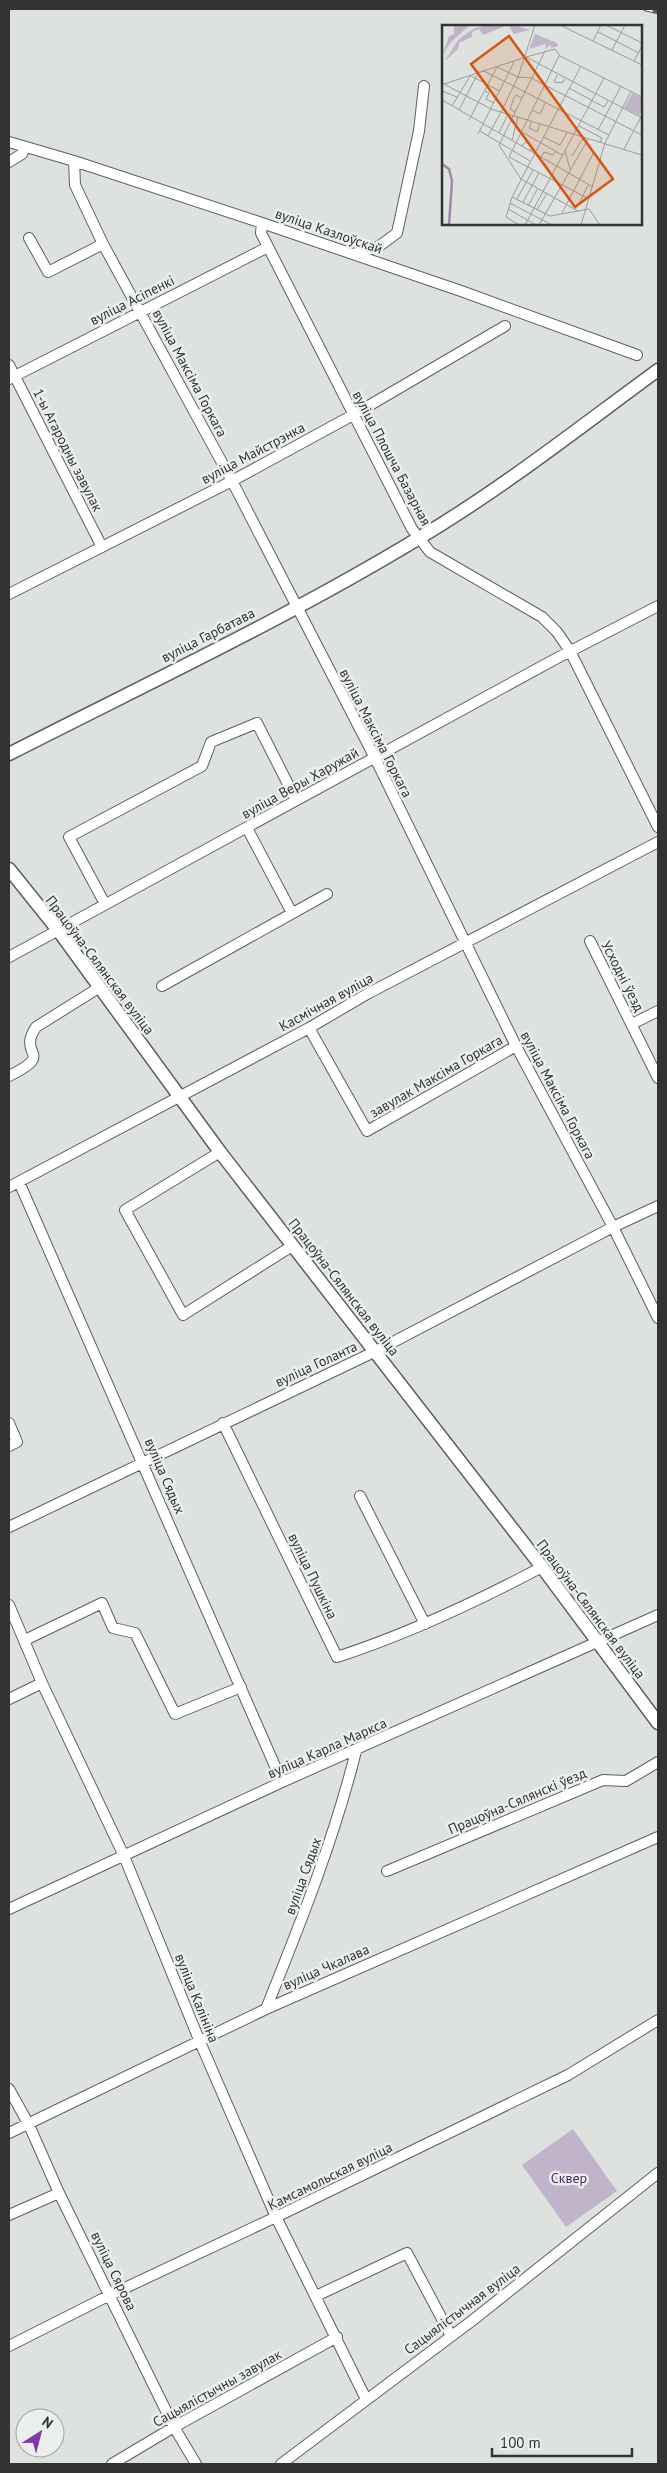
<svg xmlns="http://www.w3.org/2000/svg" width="667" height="2473" viewBox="0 0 667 2473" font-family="'PT Sans',sans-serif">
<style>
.green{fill:#c1b4ca}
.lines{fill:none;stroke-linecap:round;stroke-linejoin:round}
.minor-casing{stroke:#5c605d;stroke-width:12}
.major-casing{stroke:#5c605d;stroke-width:15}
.minor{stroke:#fff;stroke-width:10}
.major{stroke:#fff;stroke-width:12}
.rail-casing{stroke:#5a5c5a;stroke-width:4.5}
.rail{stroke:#eaefec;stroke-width:2.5;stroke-dasharray:8;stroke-linecap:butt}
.labels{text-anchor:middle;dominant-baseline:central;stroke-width:5;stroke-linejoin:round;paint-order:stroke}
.street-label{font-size:14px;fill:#323332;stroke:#eaefec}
.park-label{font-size:14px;fill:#482e59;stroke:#eaefec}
.inset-river{fill:none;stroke:#9e8baa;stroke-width:2.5}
.inset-road{fill:none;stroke:#999c9a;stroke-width:1}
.view{fill:#d65510;fill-opacity:0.15;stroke:#d65510;stroke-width:2.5}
.inset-edge{fill:none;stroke:#323332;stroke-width:2.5}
</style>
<rect width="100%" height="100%" fill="#dde2df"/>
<!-- green -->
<path class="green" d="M573 2129 617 2191 566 2227 522 2165Z"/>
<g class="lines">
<defs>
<path id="minor" d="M9 142 74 161 262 223 461 291 637 355
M74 161 75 185 103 244 232 481 375 758 516 1046 613 1227 658 1318
M9 162 22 154 25 147
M262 223 261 233 412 529 430 552 542 617 557 632 570 651 658 827
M29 238 48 272 103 244
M353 254 378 247 397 233 419 131 424 86
M9 365 102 547
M9 379 268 247
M9 594 232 481 353 415 505 326
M247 828 292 913
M105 904 69 837 202 766 211 742 257 723 296 800
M590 941 658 1078
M9 957 559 657 658 606
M162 986 327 894
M632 1024 658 1011
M309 1028 367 1131 516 1046
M9 1076C57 1052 16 1057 36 1027L100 987
M220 1152 125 1210 183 1315 292 1246
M19 1182 282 1782
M9 1187 309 1028 367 994 658 842
M9 1423 17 1442 9 1446
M223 1423 337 1657C408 1634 476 1602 542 1567
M360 1496 425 1624
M9 1527 376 1351 613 1227 658 1206
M9 1605 42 1683 124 1856 200 2042 276 2217 366 2399
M25 1640 102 1603 113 1628 135 1633 175 1714 241 1687
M9 1699 42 1683
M387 1871 603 1780 626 1781 658 1762
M9 1909 282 1782 658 1615
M266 2009C300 1924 334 1840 356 1751
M9 2089 29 2125 59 2193 174 2427 196 2464
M9 2133 266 2009 658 1837
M9 2215 59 2193
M316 2296 407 2253 451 2336
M9 2346 110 2295 276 2217 568 2075 658 2020
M112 2464 174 2427 337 2337
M281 2464 473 2320 658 2173"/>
<path id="major" d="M9 754C146 684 287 618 419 538 503 488 580 427 658 370
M9 869 58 930 220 1152 542 1567 658 1723"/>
</defs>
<!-- minor casing -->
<use href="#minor" class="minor-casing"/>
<!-- major casing -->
<use href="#major" class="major-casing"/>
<!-- minor -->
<use href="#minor" class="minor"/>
<!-- major -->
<use href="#major" class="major"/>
<defs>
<path id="rail" d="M645 9 658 12"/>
</defs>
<!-- rail casing -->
<use href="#rail" class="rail-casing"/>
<!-- rail -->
<use href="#rail" class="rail"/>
</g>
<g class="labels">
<!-- street labels -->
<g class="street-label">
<text transform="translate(329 231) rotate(19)">вуліца Казлоўскай</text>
<text transform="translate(132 300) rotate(-27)">вуліца Асіпенкі</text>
<text transform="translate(190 373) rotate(62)">вуліца Максіма Горкага</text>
<text transform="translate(68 450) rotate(63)">1-ы Агародны завулак</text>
<text transform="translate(253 453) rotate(-28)">вуліца Майстрэнка</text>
<text transform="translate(392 458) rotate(62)">вуліца Плошча Базарная</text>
<text transform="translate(208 635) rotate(-27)">вуліца Гарбатава</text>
<text transform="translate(376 733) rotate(63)">вуліца Максіма Горкага</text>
<text transform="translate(300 783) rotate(-29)">вуліца Веры Харужай</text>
<text transform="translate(100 965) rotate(53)">Працоўна-Сялянская вуліца</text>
<text transform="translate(623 976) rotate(63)">Усходні ўезд</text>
<text transform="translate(326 1002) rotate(-29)">Касмічная вуліца</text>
<text transform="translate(436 1076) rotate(-30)">завулак Максіма Горкага</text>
<text transform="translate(558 1095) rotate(62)">вуліца Максіма Горкага</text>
<text transform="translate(344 1287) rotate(52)">Працоўна-Сялянская вуліца</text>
<text transform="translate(316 1364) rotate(-25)">вуліца Голанта</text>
<text transform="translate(165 1476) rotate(67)">вуліца Сядых</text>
<text transform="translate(313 1576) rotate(64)">вуліца Пушкіна</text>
<text transform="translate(591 1609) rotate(53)">Працоўна-Сялянская вуліца</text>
<text transform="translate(327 1748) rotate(-24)">вуліца Карла Маркса</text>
<text transform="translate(517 1801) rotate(-23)">Працоўна-Сялянскі ўезд</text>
<text transform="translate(303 1876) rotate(-70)">вуліца Сядых</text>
<text transform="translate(326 1967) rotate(-24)">вуліца Чкалава</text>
<text transform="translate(197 1998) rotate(68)">вуліца Калініна</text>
<text transform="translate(330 2176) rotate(-26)">Камсамольская вуліца</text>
<text transform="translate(114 2271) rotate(64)">вуліца Сярова</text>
<text transform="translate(462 2309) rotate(-37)">Сацыялістычная вуліца</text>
<text transform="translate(217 2388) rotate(-29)">Сацыялістычны завулак</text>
</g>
<!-- park labels -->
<g class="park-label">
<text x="569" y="2178">Сквер</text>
</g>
</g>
<!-- overview -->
<g transform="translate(442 25)">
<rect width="200" height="200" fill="#dde2df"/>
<path d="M12 0H28L8 18 0 31 7 11 12 9ZM44 0H72L88 5 72 9 66 0 41 10 37 4 30 7V12L17 18 16 24 3 36 16 15 31 4ZM93 9 115 18 116 21 110 23 108 20 104 24 103 19 87 24ZM190 68 200 73 198 91 182 83Z" fill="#c1b4ca"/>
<path class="inset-river" d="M0 139 7 144 10 156 7 200"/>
<path class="inset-road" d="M118 0 200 40M164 0 200 18M156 7 197 28M151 16 159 0M170 25 183 0M103 26 57 120 79 154 136 186M192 36 200 21M53 41 76 52 89 53 200 110M40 45 167 110M27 50 58 66M115 50 112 57 120 58 123 54M0 58 49 84 200 130M2 59 81 33M127 63 162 82 166 76M0 66 15 72M43 66 47 68 44 74 52 78M200 72 118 31 113 24 84 32 200 93M0 75 151 162M10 81 28 51M17 85 37 46M90 85 98 89 103 78M59 87 76 52 93 0M73 87 68 84 72 73 74 70 80 73M27 95 55 42M90 96 87 103 95 107 98 99M137 101 160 113 158 117M156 105 179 61M38 106 88 136M80 107 120 130M57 108 66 89M36 109 72 37M46 111 59 87M101 112 118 120 125 108M70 115 76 92M80 121 83 117 90 121 88 126M182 124 200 90M123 126 128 144M130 131 141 113M67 132 117 31M67 132 147 174M99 132 102 127 111 130 114 126M70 172 108 191 147 184M75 174 91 145M81 177 97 148M68 178 110 200M137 179 146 160M86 181 96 163M66 184 94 200M147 184 158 200M95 185 105 168M120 188 152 127M77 200 64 192 70 172 139 41M83 200 162 53M97 200 146 114M139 200 163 118 189 66"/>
<path class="view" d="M67 11 171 154 133 182 29 39Z"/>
<rect width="200" height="200" class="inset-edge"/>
</g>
<!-- border -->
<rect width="667" height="2473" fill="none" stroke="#323332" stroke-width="20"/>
<!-- north arrow -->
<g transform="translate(40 2433) rotate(36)"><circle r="24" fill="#eaefec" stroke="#a0a4a2"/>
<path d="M0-4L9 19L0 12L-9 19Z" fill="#8137a9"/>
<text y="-8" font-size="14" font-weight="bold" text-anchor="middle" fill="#323332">N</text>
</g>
<!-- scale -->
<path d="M492 2448v8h140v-8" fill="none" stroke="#323332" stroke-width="2.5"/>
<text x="500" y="2448" font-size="15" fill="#323332" stroke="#eaefec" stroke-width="4" paint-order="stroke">100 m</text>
</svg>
